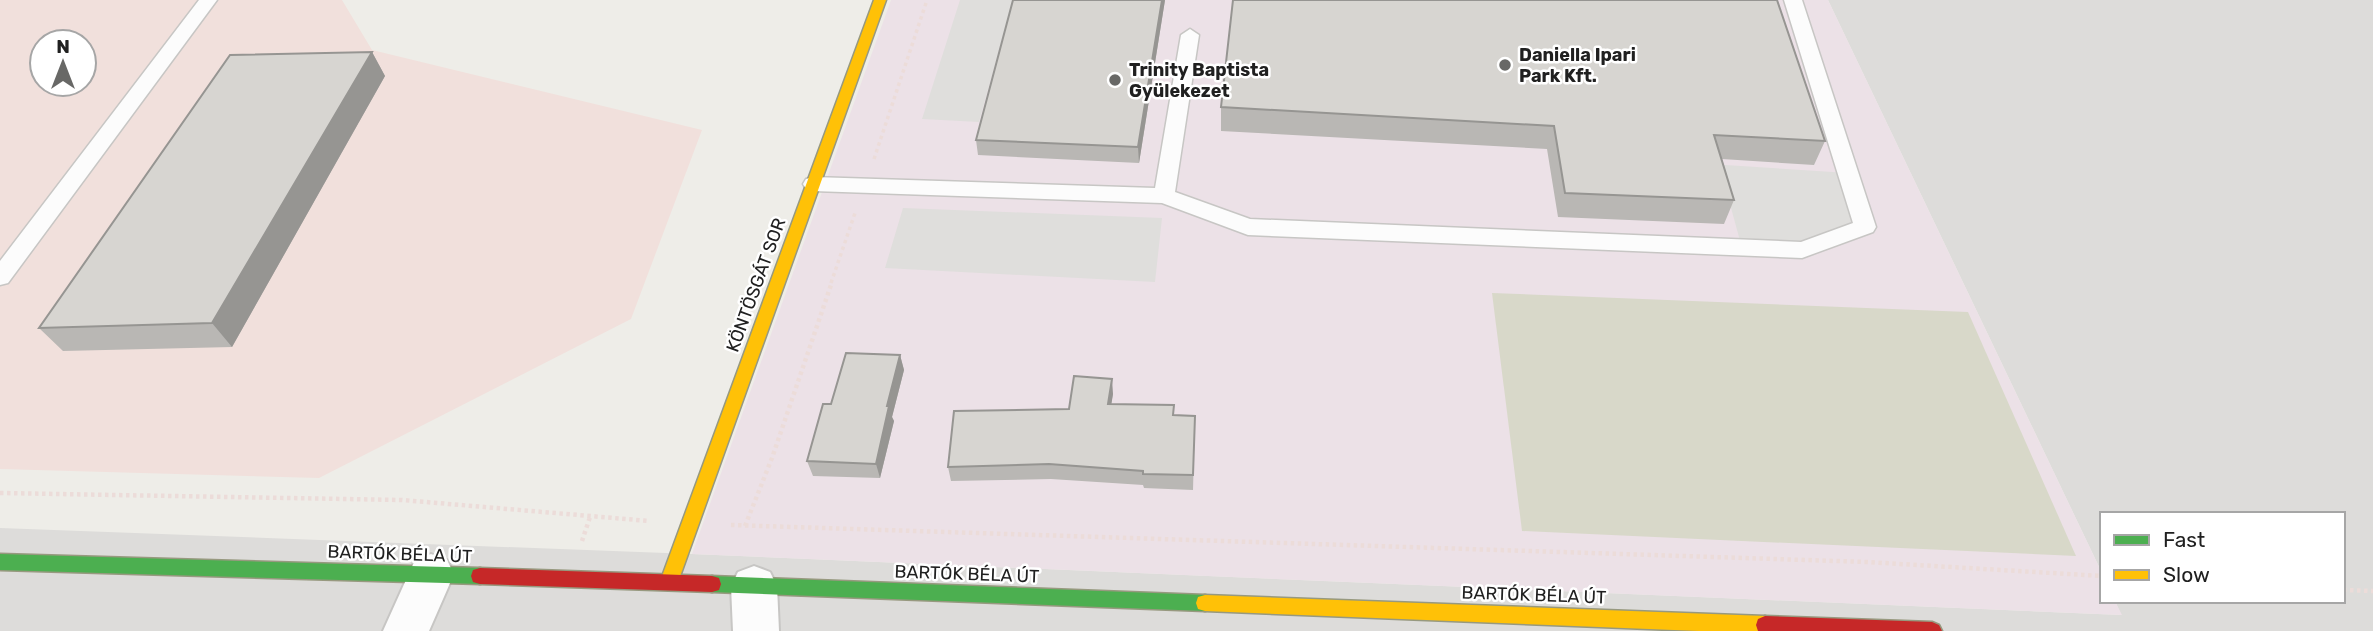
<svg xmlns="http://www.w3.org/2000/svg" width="2373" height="631" viewBox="0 0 2373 631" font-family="Rubik,sans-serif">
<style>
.residential{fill:#dddcda}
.commercial{fill:#f1e0dc;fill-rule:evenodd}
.industrial{fill:#ece1e7}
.construction{fill:#d8d8c9}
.parking{fill:#dfdedc}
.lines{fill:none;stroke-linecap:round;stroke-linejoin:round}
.lane-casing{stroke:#c7c6c4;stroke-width:3}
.street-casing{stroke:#c7c6c4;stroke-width:4}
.fast-casing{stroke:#97997f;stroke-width:3}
.slow-casing{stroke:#97997f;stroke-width:3}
.jam-casing{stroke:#97997f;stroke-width:3}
.path-far1{stroke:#ecdcd9;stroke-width:3.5;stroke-dasharray:3.5 3.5;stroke-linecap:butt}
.path{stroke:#ecdcd9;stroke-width:4.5;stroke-dasharray:3.5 3.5;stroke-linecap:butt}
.lane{fill:#fcfcfc;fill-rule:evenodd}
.street{fill:#fcfcfc;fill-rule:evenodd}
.fast{fill:#4caf50;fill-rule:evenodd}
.slow{fill:#ffc107;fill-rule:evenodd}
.jam{fill:#c62828;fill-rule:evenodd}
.wall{fill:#b9b7b4}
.shaded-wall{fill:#969592}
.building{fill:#d7d5d1;stroke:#969592;stroke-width:2}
.poi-dot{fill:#686866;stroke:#fff;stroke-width:2.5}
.labels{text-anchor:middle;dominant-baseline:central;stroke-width:5;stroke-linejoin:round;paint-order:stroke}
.poi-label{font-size:18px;font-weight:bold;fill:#202020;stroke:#fff;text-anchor:start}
.street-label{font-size:18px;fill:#202020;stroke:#fff}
</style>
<rect width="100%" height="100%" fill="#eeede8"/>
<!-- residential -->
<path class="residential" d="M1828 0H2373V631H0V528L692 554 2121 615 2115 601H2343V514H2102V573Z"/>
<!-- commercial -->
<path class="commercial" d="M0 0H342L372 50 702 130 631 319 319 478 0 469ZM42 42H84V84H42Z"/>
<!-- industrial -->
<path class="industrial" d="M891 0H1828L2102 573V601H2115L2122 615 692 554Z"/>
<!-- construction -->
<path class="construction" d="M1492 293 1968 312 2076 556 1522 531Z"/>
<!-- parking -->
<path class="parking" d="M960 0H1013L979 122 922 119Z
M1647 160 1848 173 1865 227 1802 250 1742 248 1725 186Z
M903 208 1162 218 1155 282 885 268Z"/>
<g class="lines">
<defs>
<path id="lane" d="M199 0H217L8 283 0 285V261Z
M1784 0H1802L1876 227 1873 232 1802 258 1248 235 1162 203 813 191 806 189 803 184 806 179 813 177 1155 188 1181 35 1190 29 1199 35 1175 192 1250 219 1801 242 1853 223Z"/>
<path id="street" d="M431 554 447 560 454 574 429 631H383L415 560Z
M754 566 770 572 777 586 779 631H733L731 586 738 572Z"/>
<path id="fast" d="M0 554 480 568 487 570 489 576 487 582 480 584 0 570Z
M712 576 1205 595 1212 597 1214 603 1212 609 1205 611 712 592 705 590 703 584 705 578Z"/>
<path id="slow" d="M874 0H886L678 582 676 588 669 590 662 588 660 582Z
M1205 595 1765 616 1772 619 1774 625 1772 631H1699L1205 611 1198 609 1196 603 1198 597Z"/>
<path id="jam" d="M480 568 712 576 719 578 721 584 719 590 712 592 480 584 473 582 471 576 473 570Z
M1765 616 1932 622 1939 625 1942 631H1758L1756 625 1758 619Z"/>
</defs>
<!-- lane casing -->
<use href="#lane" class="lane-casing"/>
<!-- street casing -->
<use href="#street" class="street-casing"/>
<!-- fast casing -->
<use href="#fast" class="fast-casing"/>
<!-- slow casing -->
<use href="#slow" class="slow-casing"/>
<!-- jam casing -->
<use href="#jam" class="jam-casing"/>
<!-- path-far1 -->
<path class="path-far1" d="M874 159 927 0
M831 283 855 213"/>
<!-- path -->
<path class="path" d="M0 493 402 500 649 521
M731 525 1867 562 2102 576
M745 526 772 458 832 282
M582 541 590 517
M2343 590 2373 591"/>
<!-- lane -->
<use href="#lane" class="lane"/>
<!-- street -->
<use href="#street" class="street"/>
<!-- fast -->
<use href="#fast" class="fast"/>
<!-- slow -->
<use href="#slow" class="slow"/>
<!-- jam -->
<use href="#jam" class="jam"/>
</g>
<!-- wall -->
<path class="wall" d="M1165 0 1139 163 978 155 976 140Z
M372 52 385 76 232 347 63 351 39 328Z
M1221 107 1825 141 1814 165 1722 159 1734 200 1724 224 1558 217 1547 149 1221 131Z
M900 355 904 370 892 417 894 421 880 478 813 476 807 461 831 404Z
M1113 394 1111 404 1174 405V415L1195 416 1193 490 1144 488 1143 485 1051 479 951 481 948 467 1069 409Z"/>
<!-- shaded-wall -->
<path class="shaded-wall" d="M1162 0H1165L1139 163 1138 147Z
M372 52 385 76 232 347 212 323Z
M900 355 904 370 892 417 894 421 880 478 876 464 887 406Z
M1112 379 1113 394 1109 419 1108 404Z"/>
<!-- building -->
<path class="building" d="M1013 0H1162L1138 147 976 140Z
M1233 0H1777L1825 141 1714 135 1734 200 1565 193 1554 126 1221 107Z
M372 52 212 323 39 328 230 55Z
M846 353 900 355 887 406H889L876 464 807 461 823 404H831Z
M1074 376 1112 379 1108 404 1174 405 1173 415 1195 416 1193 475 1143 474V471L1049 464 948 467 954 411 1069 409Z"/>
<!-- markers -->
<g class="poi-dot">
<circle cx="1505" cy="65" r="7"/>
<circle cx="1115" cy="80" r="7"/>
</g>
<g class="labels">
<!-- poi labels -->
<g class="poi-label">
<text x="1519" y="55">Daniella Ipari<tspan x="1519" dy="21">Park Kft.</tspan></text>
<text x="1129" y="70">Trinity Baptista<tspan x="1129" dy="21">Gyülekezet</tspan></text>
</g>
<!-- street labels -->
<g class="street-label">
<text transform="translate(756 285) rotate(-70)">KÖNTÖSGÁT SOR</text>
<text transform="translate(400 554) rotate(2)">BARTÓK BÉLA ÚT</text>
<text transform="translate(967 574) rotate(2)">BARTÓK BÉLA ÚT</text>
<text transform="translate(1534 595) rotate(2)">BARTÓK BÉLA ÚT</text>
</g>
</g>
<!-- legend -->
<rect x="2100" y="512" width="245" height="91" fill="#ffffff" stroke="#a6a6a6" stroke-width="2"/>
<rect x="2114" y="535" width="35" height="10" fill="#4caf50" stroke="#a6a6a6" stroke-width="2"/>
<text x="2163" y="547" font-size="21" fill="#202020">Fast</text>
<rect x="2114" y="570" width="35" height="10" fill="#ffc107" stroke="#a6a6a6" stroke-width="2"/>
<text x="2163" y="582" font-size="21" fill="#202020">Slow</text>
<!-- north arrow -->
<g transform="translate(63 63)"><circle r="33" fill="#ffffff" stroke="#a6a6a6" stroke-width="2"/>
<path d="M0-5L12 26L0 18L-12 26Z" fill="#686866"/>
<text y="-10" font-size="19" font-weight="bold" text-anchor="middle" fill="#202020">N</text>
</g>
</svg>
